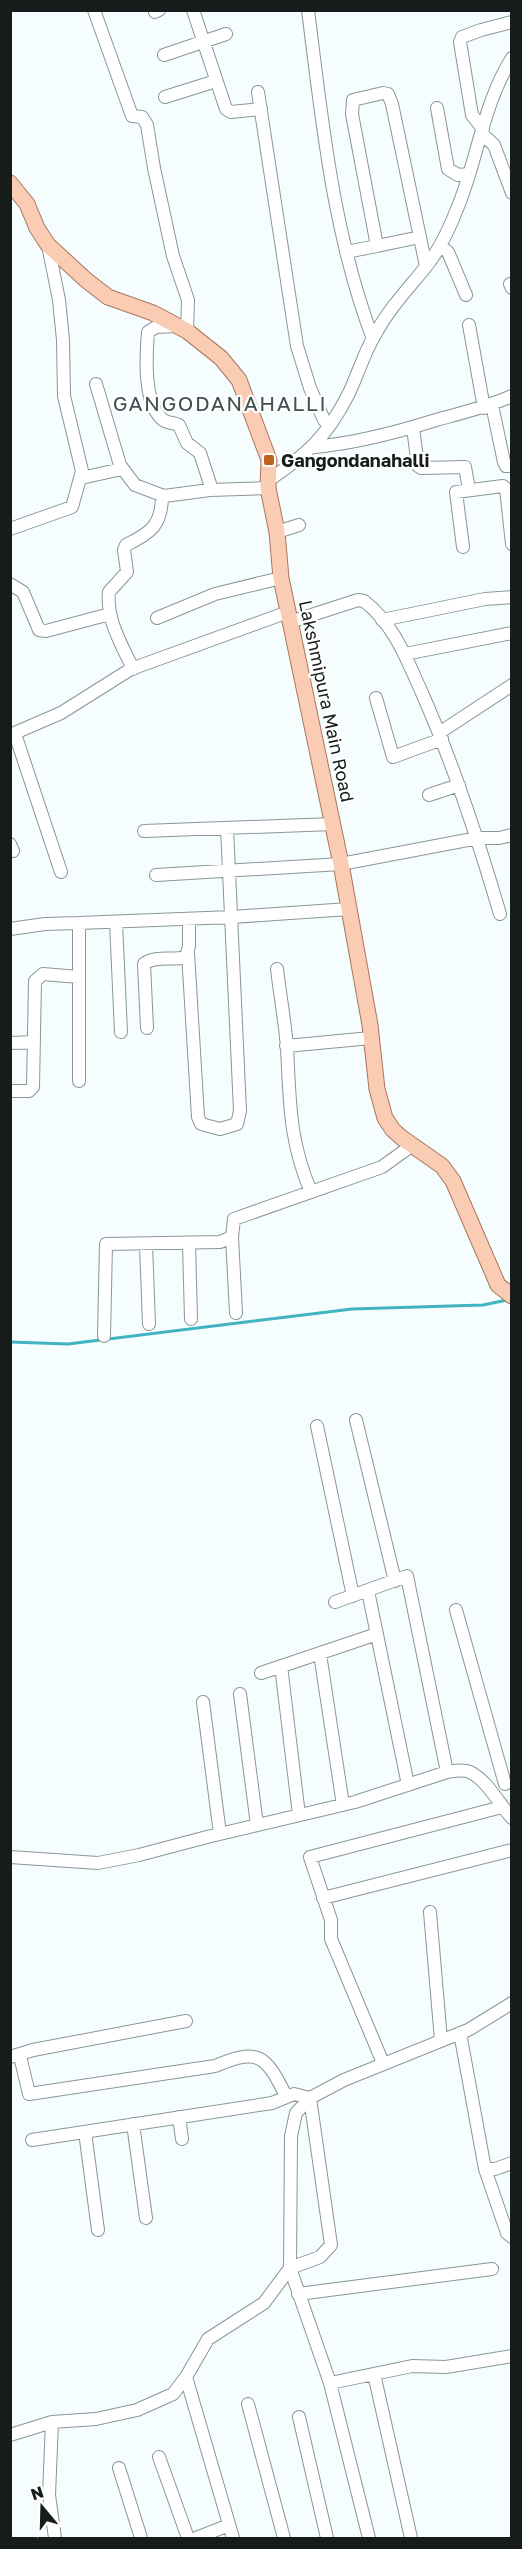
<svg xmlns="http://www.w3.org/2000/svg" width="522" height="2549" viewBox="0 0 522 2549" font-family="'Golos Text',sans-serif">
<style>
.lines{fill:none;stroke-linecap:round;stroke-linejoin:round}
.stream{stroke:#40b4c1;stroke-width:3}
.minor-casing{stroke:#899698;stroke-width:14}
.major-casing{stroke:#a7785d;stroke-width:17}
.minor{stroke:#fff;stroke-width:12}
.major{stroke:#f9ccb3;stroke-width:15}
.poi-dot{fill:#c0601e;stroke:#fff;stroke-width:2}
.labels{text-anchor:middle;dominant-baseline:central;stroke-width:4.5;stroke-linejoin:round;paint-order:stroke}
.poi-label{font-size:18px;font-weight:bold;fill:#161b1b;stroke:#fff;text-anchor:start}
.street-label{font-size:18px;fill:#161b1b;stroke:#fff}
.quarter-label{font-size:21px;letter-spacing:1.5px;fill:#424f50;stroke:#fff}
</style>
<rect width="100%" height="100%" fill="#f5fdfe"/>
<g class="lines">
<!-- stream -->
<path class="stream" d="M10 1342 68 1344 352 1309 483 1305 507 1300"/>
<defs>
<path id="minor" d="M94 10 132 116 142 117 147 125 154 168 173 256 188 300 187 331
M193 10 226 109 231 112 261 109
M308 10C322 121 333 234 373 339
M155 12 159 10
M164 55 226 34
M258 92 297 346 310 388 324 420 329 426
M165 97 216 81
M437 108 448 169 458 175 468 174
M483 129 472 115 460 42 462 37 481 30 512 22
M481 133 494 145 512 193
M420 237 377 246 352 114 353 100 383 93 388 94 392 104 426 266
M440 246 448 252 466 295
M346 252 377 246
M510 284 512 288
M469 325 484 408
M177 326 156 327 148 332C146 356 143 402 162 419 167 424 173 422 179 425L187 443 200 453 212 490
M96 384 120 465 135 485 164 496 210 490 268 488
M492 405 504 462 506 466H512
M413 428 418 466 421 468 465 467 469 489
M314 447C357 443 395 433 436 420 462 413 487 407 512 396
M81 478 122 469
M269 480C307 454 326 438 348 395 358 375 364 352 376 333 390 307 410 287 428 264 442 246 451 225 459 204 478 156 484 102 512 58
M10 529 72 507 82 471 64 396 63 340 59 300 48 245
M277 532 299 525
M463 547 456 492 503 486 506 489 512 544
M10 584 23 592 39 630 46 631 110 614
M157 618 215 594 281 578
M382 620 485 599 512 597
M290 622 358 600 364 601C394 624 407 660 422 693 454 765 478 839 500 914
M405 654 512 633
M133 669C122 645 106 620 109 592L127 572 124 550 126 545C151 533 162 525 162 495
M376 698 393 757 442 739
M439 733 512 685
M15 734 61 872
M10 735 61 713 131 669 288 612
M429 795 459 785
M144 831 333 824
M10 844 13 851
M156 875 341 864 478 838H499L512 835
M116 922 121 1032
M10 929 45 924 79 923
M188 953 198 1117 201 1124 220 1129 237 1124 240 1111 227 828
M277 969C280 995 285 1021 287 1048 290 1103 289 1140 311 1192
M147 1028 144 964C155 955 173 961 186 957L189 946V919
M10 1043 34 1042
M286 1046 371 1038
M79 1081V923L232 917 349 909
M10 1091H29L33 1087 35 981 43 974 79 977
M232 1237 236 1313
M189 1244 191 1319
M146 1245 149 1324
M104 1336 106 1244 220 1242 232 1237 234 1219 382 1167 411 1146
M356 1420 395 1581
M317 1426 353 1596
M368 1591 408 1785
M335 1602 407 1576 447 1772
M456 1610 505 1784
M320 1654 343 1805
M281 1666 299 1815
M261 1673 377 1634
M240 1694 257 1825
M203 1702 220 1834
M10 1857 98 1863 139 1855 207 1837 355 1802 447 1772C454 1771 463 1769 470 1772 488 1781 499 1804 512 1818
M323 1898 512 1850
M430 1912 441 2040
M460 2033 485 2169 507 2233 512 2237
M20 2056 29 2094 215 2066C259 2047 266 2056 286 2096
M10 2057 33 2050 186 2021
M383 2063 331 1939V1920L310 1857 502 1807
M310 2098 296 2113 291 2136 290 2268 330 2383
M179 2117 182 2139
M133 2124 146 2218
M85 2132 98 2230
M32 2140 272 2103 294 2094 310 2098
M485 2169H495L512 2163
M298 2294 492 2269
M374 2374 411 2538
M186 2377 233 2538
M248 2404 284 2538
M299 2417 327 2538
M52 2422 49 2495 55 2538
M10 2435 52 2422 96 2419 137 2410 173 2394 186 2377 208 2339 264 2303 290 2268 320 2257 331 2245 310 2098 344 2080 468 2030 512 2003
M159 2457 188 2538
M119 2468 141 2538
M196 2538 229 2525
M369 2538 330 2383 412 2366 446 2367 512 2356"/>
<path id="major" d="M10 183 27 204 37 228 48 245 86 280 108 297 153 313 187 331 221 358 239 380 269 460 268 488 277 532 281 578 341 864 370 1025 377 1089 385 1118 393 1130 402 1138 442 1166 453 1181 498 1285 512 1296"/>
</defs>
<!-- minor casing -->
<use href="#minor" class="minor-casing"/>
<!-- major casing -->
<use href="#major" class="major-casing"/>
<!-- minor -->
<use href="#minor" class="minor"/>
<!-- major -->
<use href="#major" class="major"/>
</g>
<!-- markers -->
<rect class="poi-dot" x="263" y="454" width="12" height="12" rx="3"/>
<g class="labels">
<!-- poi labels -->
<g class="poi-label">
<text x="281" y="460">Gangondanahalli</text>
</g>
<!-- street labels -->
<g class="street-label">
<text transform="translate(327 701) rotate(78)">Lakshmipura Main Road</text>
</g>
<!-- quarter labels -->
<g class="quarter-label">
<text x="220" y="403">GANGODANAHALLI</text>
</g>
</g>
<!-- border -->
<rect width="522" height="2549" fill="none" stroke="#161b1b" stroke-width="24"/>
<!-- north arrow -->
<g transform="translate(42 2507) rotate(341)" stroke="#ffffff" stroke-width="4.5" paint-order="stroke">
<path d="M0-4.5L10 22L0 15L-10 22Z" fill="#161b1b"/>
<text y="-9" font-size="16" font-weight="bold" text-anchor="middle" fill="#161b1b">N</text>
</g>
</svg>
